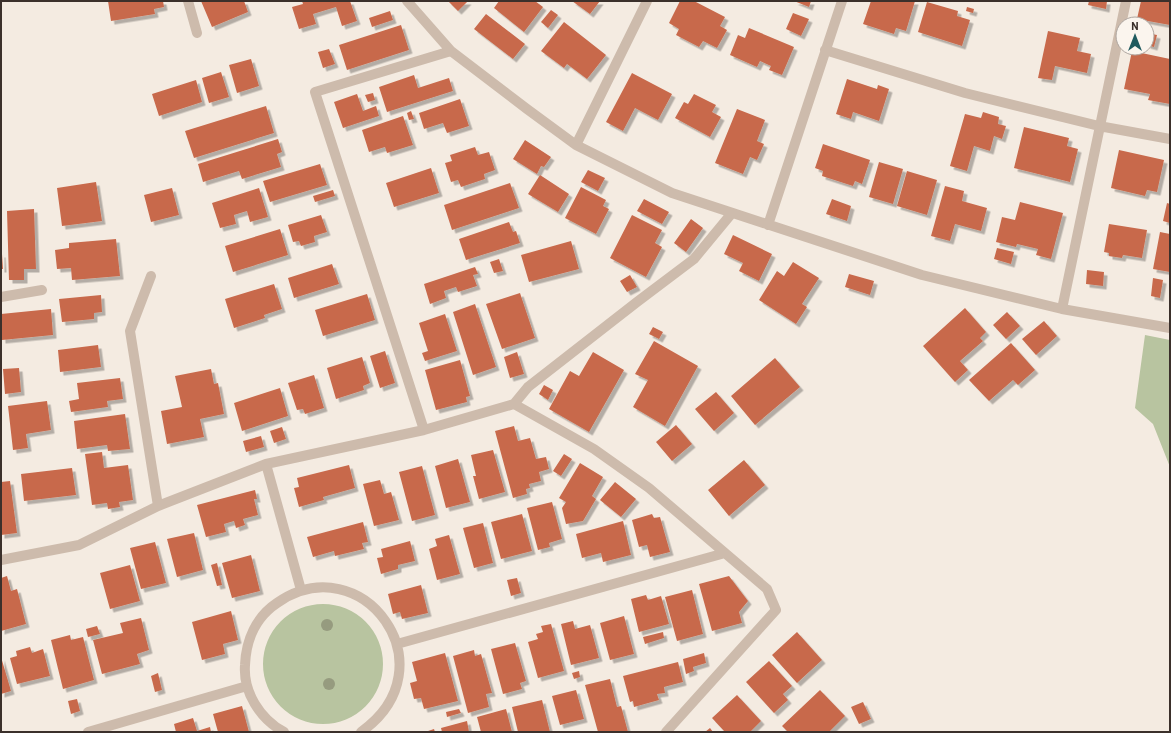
<svg xmlns="http://www.w3.org/2000/svg" width="1171" height="733" viewBox="0 0 1171 733" font-family="Barlow,sans-serif">
<style>
.green{fill:#b8c4a0}
.building{fill:#c8694b;filter:url(#shadow)}
.lines{fill:none;stroke-linecap:round;stroke-linejoin:round}
.street{stroke:#cdbbac;stroke-width:10}
.tree{fill:#969b7f}
</style>
<defs>
<filter id="shadow"><feDropShadow dx="3.5" dy="3.5" stdDeviation="0" flood-color="#0004"/></filter>
</defs>
<rect width="100%" height="100%" fill="#f4ebe1"/>
<!-- green -->
<path class="green" d="M1145 335 1170 340V467L1153 424 1135 408Z
M263 664a60 60 0 1 1 120 0a60 60 0 1 1-120 0Z"/>
<!-- building -->
<path class="building" d="M108 1H163L164 7 154 9 155 14 111 21Z
M201 1H244L248 12 212 27Z
M302 1H350L357 21 342 26 336 7 313 14 316 24 299 29 292 7 303 4Z
M448 1H468L458 11Z
M499 1H535L543 7 524 32 494 8Z
M572 1H600L590 14Z
M680 1H694L725 17 720 26 727 30 717 48 703 41 699 47 676 35 679 29 669 23Z
M794 1H811L809 7Z
M871 1H915L906 31 896 28 894 34 863 24Z
M1089 1H1107L1106 9 1088 5Z
M1141 1H1170V25L1137 19Z
M927 2 958 11 957 16 970 20 962 46 918 32Z
M967 7 974 9 973 13 966 11Z
M551 10 558 15 548 28 541 22Z
M390 11 393 20 372 27 369 18Z
M793 13 809 19 801 36 786 29Z
M486 14 525 44 513 59 474 29Z
M564 22 606 55 587 79 567 64 564 68 541 51Z
M401 25 409 50 347 70 339 45Z
M749 28 794 47 782 75 769 70 771 66 760 61 757 67 730 55 738 35 745 38Z
M1048 31 1080 38 1077 51 1091 54 1087 73 1055 66 1052 80 1038 78Z
M1147 33 1157 35 1154 47 1147 45Z
M329 49 335 64 323 68 318 52Z
M1132 51 1170 59V104L1148 100 1150 94 1124 89Z
M251 59 259 86 237 93 229 65Z
M221 72 229 97 209 103 202 78Z
M632 73 672 94 658 120 635 108 623 131 606 122Z
M414 75 418 88 449 78 453 91 387 112 379 87Z
M847 79 877 89 878 85 889 89 879 121 853 112 851 119 836 114Z
M196 80 202 102 159 116 152 94Z
M373 93 375 100 368 102 365 95Z
M357 94 363 111 376 106 379 116 343 128 334 102Z
M694 94 716 105 712 112 721 117 710 137 675 118 684 102 688 104Z
M460 99 469 126 447 133 443 123 424 129 419 113Z
M266 106 274 133 194 158 185 131Z
M737 109 765 120 757 141 764 144 757 160 750 157 743 174 715 163Z
M411 111 414 119 409 120 407 113Z
M983 112 999 117 998 124 1006 126 1002 139 994 136 990 151 974 146 967 171 950 166 965 114 981 118Z
M403 116 413 145 387 153 385 147 369 152 362 130Z
M1024 127 1069 138 1067 146 1078 149 1070 182 1014 168Z
M278 139 282 152 277 154 281 167 242 179 239 171 203 182 198 164Z
M525 140 551 157 544 167 541 166 537 174 513 159Z
M823 144 870 160 862 184 855 181 853 186 822 176 823 171 815 168Z
M475 147 478 155 489 152 495 170 484 174 485 179 461 187 458 180 451 182 445 163 452 161 450 155Z
M1119 150 1164 160 1157 192 1147 190 1145 196 1111 188Z
M879 162 903 169 893 204 869 197Z
M320 164 327 185 270 202 263 181Z
M431 168 439 193 394 207 386 183Z
M588 170 605 178 598 191 581 182Z
M907 171 937 180 927 215 897 206Z
M540 175 569 194 558 212 528 194Z
M96 182 102 221 62 226 57 188Z
M510 183 519 208 452 230 444 205Z
M945 186 964 191 962 201 987 208 981 231 955 224 950 241 931 236Z
M581 187 606 200 603 206 609 209 596 234 565 218Z
M172 188 179 215 151 222 144 195Z
M259 188 268 217 250 222 247 211 234 215 236 224 220 228 212 203Z
M333 190 335 196 315 202 313 196Z
M644 199 669 212 662 224 637 211Z
M832 199 851 206 847 221 826 214Z
M1020 202 1063 213 1051 259 1036 255 1038 249 1017 244 1016 247 996 242 1002 217 1015 220Z
M1167 203 1170 204V223L1163 221Z
M34 209 36 269H24V280H9L7 211Z
M321 215 327 232 314 236 315 242 301 246 299 241 293 242 288 225Z
M632 215 662 230 655 243 662 247 646 277 610 258Z
M691 219 703 228 686 252 674 243Z
M509 222 513 232 516 231 520 243 466 260 459 239Z
M1109 224 1147 230 1142 258 1123 255 1122 258 1109 256V253L1104 252Z
M280 229 288 255 233 272 225 246Z
M1160 232 1170 234V272L1153 269Z
M733 235 772 254 759 281 739 271 743 263 724 254Z
M116 239 120 276 72 280 71 268 57 269 55 250 69 248V243Z
M571 241 579 269 529 282 521 255Z
M997 248 1014 252 1011 264 994 259Z
M1 254H2L3 269H1Z
M499 259 503 271 494 273 490 262Z
M793 262 819 278 802 304 807 307 796 324 759 300 777 271 784 276Z
M332 264 339 284 294 298 288 278Z
M475 267 478 274 473 275 477 286 458 292 456 287 444 291 446 298 430 304 424 284Z
M1087 270 1104 272 1103 286 1086 284Z
M849 274 874 281 870 295 845 287Z
M630 275 637 287 627 292 620 281Z
M1153 278 1163 280 1160 298 1151 296Z
M274 284 282 309 264 315 265 318 234 328 225 299Z
M520 293 535 338 502 349 486 304Z
M367 294 375 320 323 336 315 310Z
M101 295 102 312 94 313V319L62 322 59 299Z
M475 304 496 367 473 375 453 312Z
M965 308 986 332 980 338 983 341 960 361 968 370 955 382 923 346Z
M51 309 53 335 2 340 1 314Z
M1007 312 1020 326 1006 339 993 325Z
M445 314 457 351 425 361 422 353 428 351 419 323Z
M1044 321 1057 336 1036 355 1022 339Z
M653 327 663 332 659 339 649 334Z
M654 341 698 366 665 426 633 407 648 380 635 374Z
M1011 343 1035 370 1018 385 1013 380 989 401 969 380Z
M98 345 101 367 60 372 58 350Z
M385 351 395 383 380 388 370 356Z
M517 352 524 374 510 378 504 357Z
M593 352 624 370 589 432 549 409 570 371 579 376Z
M362 357 370 383 363 386 364 390 336 399 327 368Z
M775 358 800 387 755 425 731 396Z
M460 360 470 396 466 397 467 402 436 410 425 370Z
M19 368 21 392 5 394 3 369Z
M211 369 214 384 218 383 224 414 200 419 204 437 167 444 161 411 182 407 175 376Z
M314 375 324 408 305 414 303 409 297 410 288 383Z
M120 378 123 399 107 401 108 407 71 412 69 401 79 399 77 383Z
M544 385 553 390 548 400 539 394Z
M280 388 288 416 242 431 234 403Z
M716 392 734 413 714 431 695 409Z
M47 401 51 430 26 434 28 448 13 450 8 406Z
M125 414 130 449 108 451 107 445 77 449 74 421Z
M676 425 692 444 672 461 656 442Z
M514 426 518 441 530 438 536 459 546 457 549 469 539 472 541 481 529 484 530 488 526 489 527 494 513 498 495 431Z
M282 427 286 439 274 443 270 431Z
M261 436 264 447 246 452 243 441Z
M493 450 505 492 479 499 473 476H476L471 455Z
M102 452 104 468 128 465 133 500 119 502 120 507 108 509 107 503 92 505 85 454Z
M564 454 572 459 561 476 553 471Z
M458 459 470 502 446 508 435 466Z
M744 460 765 485 729 516 708 490Z
M580 463 603 477 592 496 596 499 583 521 566 524 562 508 566 502 559 498Z
M349 465 355 488 323 497 324 500 299 507 294 488 299 487 297 478Z
M422 466 435 515 412 521 399 472Z
M72 468 76 495 24 501 21 474Z
M380 480 384 494 391 492 399 520 374 526 363 484Z
M10 481 17 533 1 535V482Z
M615 482 636 499 621 517 600 500Z
M255 490 257 499H254L258 515 243 519 245 525 236 528 234 521 224 524 226 532 206 537 197 505Z
M552 502 562 539 549 543 550 547 538 550 527 508Z
M522 514 532 551 501 559 491 522Z
M652 514 654 518 660 517 670 552 650 557 647 545 639 547 632 520Z
M623 521 631 555 603 562 601 553 582 558 576 534Z
M363 522 368 542 362 543 364 549 335 556 334 551 313 557 307 537Z
M483 523 493 563 474 568 463 528Z
M194 533 203 570 177 577 167 539Z
M449 535 460 574 437 580 429 549 437 546 435 539Z
M410 541 415 561 398 565V569L381 574 377 558 383 557 381 549Z
M155 542 166 583 141 589 130 548Z
M251 555 260 591 232 598 222 563Z
M217 563 222 585 217 586 211 565Z
M130 565 140 601 110 609 100 573Z
M7 576 11 591 17 589 26 624 1 631V578Z
M729 576 748 601 739 612 742 623 712 631 699 584Z
M517 578 521 593 511 596 507 580Z
M421 585 428 613 402 619 400 612 393 614 388 594Z
M692 590 703 634 677 641 665 597Z
M646 595 648 600 661 596 669 624 639 632 631 599Z
M231 611 238 640 223 644 225 654 202 660 192 622Z
M624 616 634 654 610 660 600 623Z
M141 618 149 650 137 654 140 664 102 674 93 640 123 633 120 623Z
M573 621 575 629 590 625 599 658 571 665 561 624Z
M551 624 564 671 538 678 528 642 538 639 536 634 543 632 541 626Z
M97 626 100 634 88 637 86 629Z
M663 632 664 638 645 644 643 637Z
M797 632 822 660 797 683 772 655Z
M70 635 71 640 83 637 94 680 63 689 51 640Z
M515 643 526 681 520 683 522 689 503 694 491 649Z
M30 647 32 653 43 649 50 676 17 684 10 658 17 656 16 651Z
M474 650 475 656 481 654 492 693 486 694 489 707 468 713 453 656Z
M445 653 458 701 424 709 421 698 414 699 410 683 417 681 412 662Z
M704 653 706 663 693 667 694 671 686 674 683 659Z
M1 657 11 691 1 694Z
M769 661 792 686 783 694 788 700 774 713 746 682Z
M678 662 683 682 664 687 665 693 657 694 659 700 634 707 633 701 630 702 623 676Z
M579 671 580 677 574 679 572 673Z
M158 673 162 690 155 692 151 676Z
M610 679 617 707 621 706 628 732H598L585 685Z
M576 690 584 719 560 725 552 696Z
M820 690 845 716 829 732H788L782 726Z
M737 695 761 721 751 731V732H725L712 718Z
M77 699 80 711 71 714 68 701Z
M542 700 550 732H518L512 707Z
M863 702 871 719 859 724 851 707Z
M242 706 249 732H218L213 714Z
M459 709 461 713 447 717 446 712Z
M506 709 512 732H481L477 717Z
M193 718 197 731 210 727 211 732H176L174 724Z
M467 721 469 732H442L441 728Z
M710 728 713 732H705Z
M434 729 435 732H425Z"/>
<g class="lines">
<!-- street -->
<path class="street" d="M188 1 197 33
M407 1 451 51 527 109 576 145 672 193 922 275 1062 309 1170 328
M825 50 965 93 1099 126 1170 139
M576 145 647 1
M768 225 842 1
M151 276 130 331 158 506
M1 297 42 290
M1062 309 1126 1
M514 404 528 387 637 302 694 259 732 213
M424 430 315 92 451 51
M266 464 301 590
M1 560 79 545 158 506 266 464 424 430 514 404 594 449 649 488 767 589 776 610 666 732
M397 644 725 553
M88 732 247 686
M284 732C260 719 243 692 245 665 246 640 256 617 277 603 362 544 453 667 361 732"/>
</g>
<!-- trees -->
<g class="tree">
<circle cx="327" cy="625" r="6"/>
<circle cx="329" cy="684" r="6"/>
</g>
<!-- border -->
<rect width="1171" height="733" fill="none" stroke="#3b302b" stroke-width="4"/>
<!-- north arrow -->
<g transform="translate(1135 36)"><circle r="19" fill="#fbf5ee" stroke="#aea6a0"/>
<path d="M0-3L7 15L0 10L-7 15Z" fill="#1f5a5e"/>
<text y="-6" font-size="11" font-weight="bold" text-anchor="middle" fill="#3b302b">N</text>
</g>
</svg>
